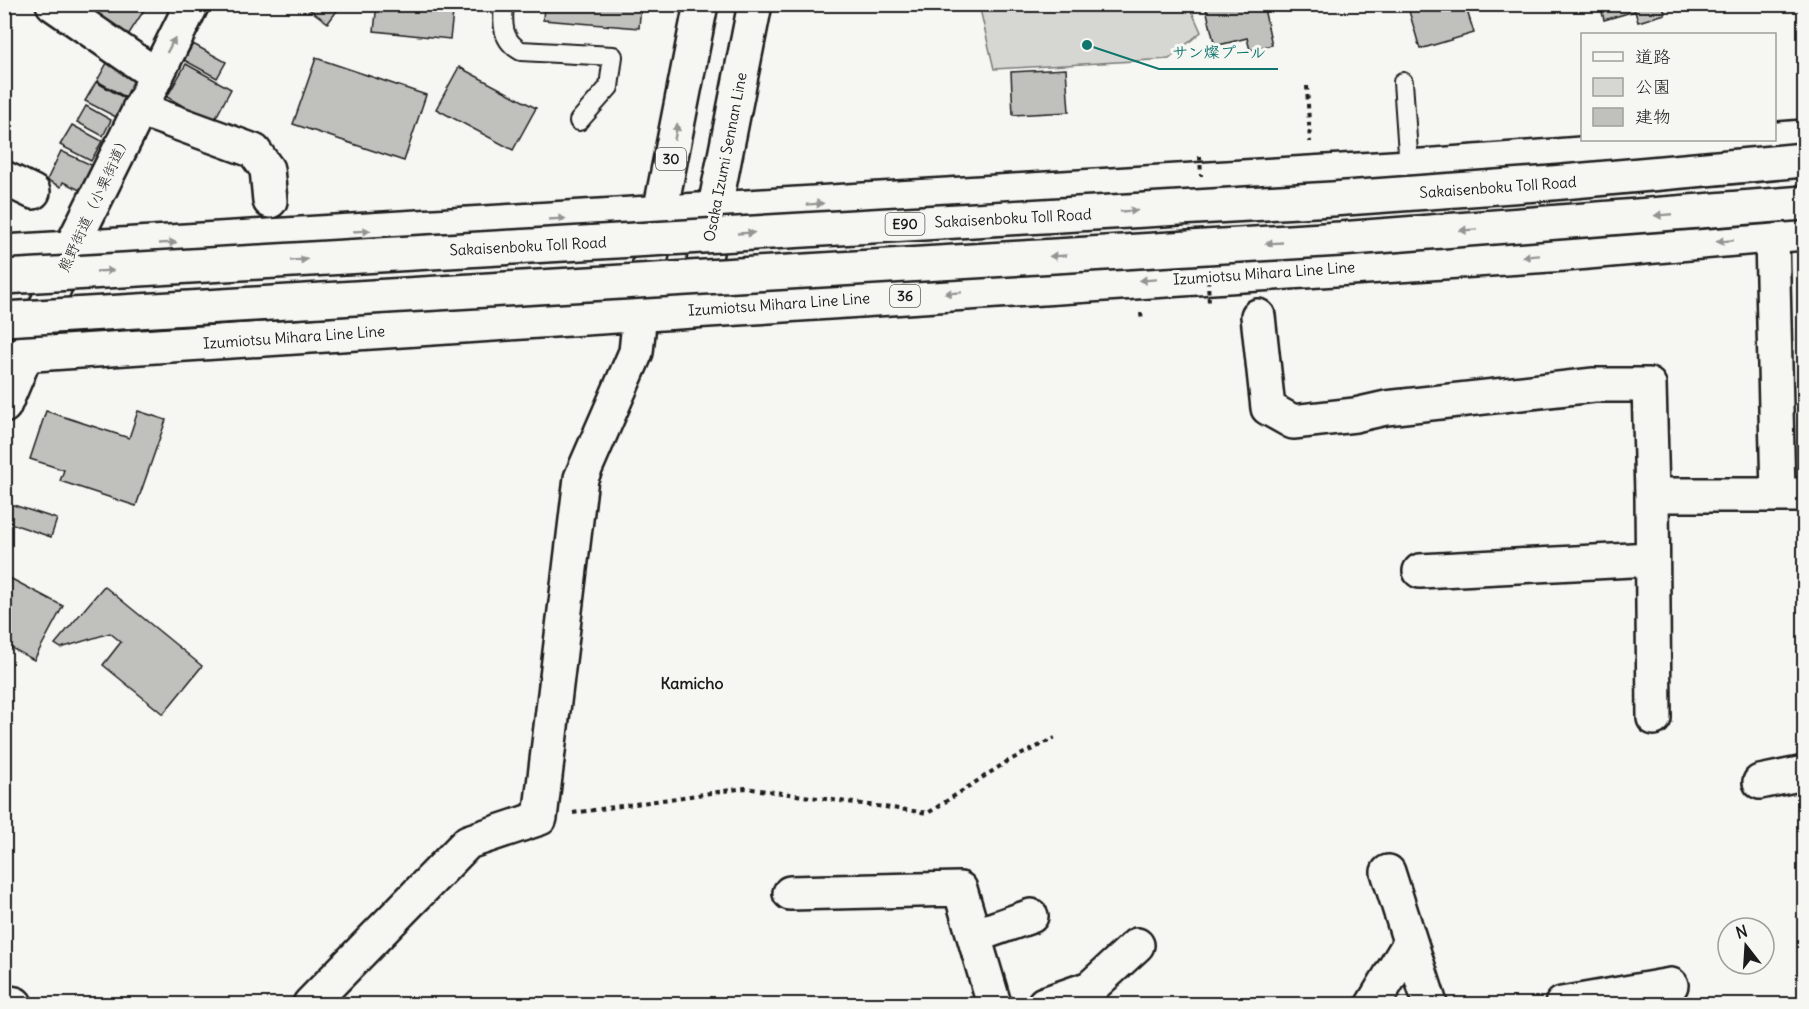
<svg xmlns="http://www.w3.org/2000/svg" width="1809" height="1009" viewBox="0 0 1809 1009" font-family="Delius,'Klee One',sans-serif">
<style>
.green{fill:#d6d6d2;stroke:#797977;stroke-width:1.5}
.building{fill:#c0c0bd;stroke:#1c1c1c;stroke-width:1.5}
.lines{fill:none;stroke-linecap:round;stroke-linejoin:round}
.service-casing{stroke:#1c1c1c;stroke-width:22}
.minor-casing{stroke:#1c1c1c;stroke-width:38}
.primary-casing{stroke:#1c1c1c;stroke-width:38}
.path{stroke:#1c1c1c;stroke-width:4;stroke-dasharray:4.5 4.5;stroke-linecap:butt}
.service{stroke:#f6f6f2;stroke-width:18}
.minor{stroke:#f6f6f2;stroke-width:33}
.primary{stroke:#f6f6f2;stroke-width:33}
.trunk-bridge-casing{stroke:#1c1c1c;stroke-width:38;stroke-linecap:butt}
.path-bridge{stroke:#1c1c1c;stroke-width:4;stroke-dasharray:4.5 4.5;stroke-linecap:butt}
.trunk-bridge{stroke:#f6f6f2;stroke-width:33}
.oneway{fill:#949492}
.labels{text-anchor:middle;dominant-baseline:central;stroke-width:6;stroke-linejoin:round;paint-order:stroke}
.shield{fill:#f6f6f2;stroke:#5d5d5c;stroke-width:1.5}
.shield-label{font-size:14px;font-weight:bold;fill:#1c1c1c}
.street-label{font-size:15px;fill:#1c1c1c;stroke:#f6f6f2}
.neighbourhood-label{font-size:16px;font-weight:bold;fill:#1c1c1c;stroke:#f6f6f2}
.leader{fill:none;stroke:#0f766e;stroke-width:2}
.callout-dot{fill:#0f766e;stroke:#f6f6f2;stroke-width:2}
.callout-label{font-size:16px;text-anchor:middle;font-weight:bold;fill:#0f766e;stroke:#f6f6f2;stroke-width:6;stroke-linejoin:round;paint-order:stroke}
</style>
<rect width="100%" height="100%" fill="#f6f6f2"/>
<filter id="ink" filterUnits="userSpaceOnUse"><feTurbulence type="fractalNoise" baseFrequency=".0167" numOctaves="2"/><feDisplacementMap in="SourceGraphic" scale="12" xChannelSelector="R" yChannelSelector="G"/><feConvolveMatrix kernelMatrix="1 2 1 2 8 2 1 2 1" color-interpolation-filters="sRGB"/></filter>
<g filter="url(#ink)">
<!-- green -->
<path class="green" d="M979 5H1189L1201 32 1169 59 994 69Z"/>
<!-- building -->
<path class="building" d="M88 4H148L125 40 82 13Z
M302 4H342L328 23Z
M377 4H454L450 39 374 31Z
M544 4H641L639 28 543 20Z
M1205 4H1263L1272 45 1250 50 1247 38 1215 46Z
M1407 4H1465L1474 33 1420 49Z
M1600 4H1663L1665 14 1638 22 1635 11 1604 20Z
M193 44 226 62 217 78 184 60Z
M316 58 426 95 404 161 293 124Z
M107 63 137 80 127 98 97 81Z
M186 64 231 89 213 123 167 97Z
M459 67 536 108 513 150 436 109Z
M1066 69 1069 112 1013 115 1011 72Z
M96 82 126 99 116 117 85 101Z
M86 106 111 120 103 136 77 122Z
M72 125 102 141 91 161 60 145Z
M61 151 98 168 86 193 63 182 61 187 47 180Z
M46 411 129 438 138 411 166 420 136 506 60 481 64 470 30 459Z
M4 502 57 519 51 537 4 521Z
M4 575 63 606 34 660 4 644Z
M104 586 202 666 163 714 103 665 121 642 110 633 61 648 55 644Z"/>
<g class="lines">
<defs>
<path id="service" d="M504 4C502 24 502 41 521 51L613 56 609 87 579 121
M1403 82 1409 167"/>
<path id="minor" d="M53 4 156 75
M139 109 254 151 267 169 270 201
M4 178 33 192
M1772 237 1778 494
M1258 316 1268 408 1293 422 1355 415 1386 408 1594 385H1649L1652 495H1804
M4 406 71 248 192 4
M1652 495 1654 718
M1420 571 1651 559
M1760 782 1804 773
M1388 872 1430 1004
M790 893 960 889 994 1004
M974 936 1031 916
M4 1002 15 1004
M310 1004 468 842 540 818 581 478 636 352 640 313
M1044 1004 1090 988 1137 945
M1373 1004 1410 943
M1562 1004 1671 985"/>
<path id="primary" d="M4 252 1409 167 1804 137
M696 303 755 4
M641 309 701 4
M4 356 1565 254 1804 233"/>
</defs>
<!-- service casing -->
<use href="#service" class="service-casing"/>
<!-- minor casing -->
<use href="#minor" class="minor-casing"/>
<!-- primary casing -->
<use href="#primary" class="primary-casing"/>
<!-- path -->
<path class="path" d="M1307 86 1310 142
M1141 313 1142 322
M573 813 745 788 928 813 1008 761 1055 738"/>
<!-- service -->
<use href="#service" class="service"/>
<!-- minor -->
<use href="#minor" class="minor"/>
<!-- primary -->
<use href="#primary" class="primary"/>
<defs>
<path id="trunk-bridge" d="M4 277 1332 199 1552 183 1804 160
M4 319 1340 239 1804 203"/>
</defs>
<!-- trunk-bridge casing -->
<use href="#trunk-bridge" class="trunk-bridge-casing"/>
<!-- path-bridge -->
<path class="path-bridge" d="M1200 156 1201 176
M1208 279 1209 305"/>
<!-- trunk-bridge -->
<use href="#trunk-bridge" class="trunk-bridge"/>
</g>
<!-- one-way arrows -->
<defs><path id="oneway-solid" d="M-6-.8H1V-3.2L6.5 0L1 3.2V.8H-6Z" transform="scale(1.5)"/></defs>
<g class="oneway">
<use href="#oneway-solid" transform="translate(171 45) rotate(-62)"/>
<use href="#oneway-solid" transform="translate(676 132) rotate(-79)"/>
<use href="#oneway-solid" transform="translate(815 204) rotate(-4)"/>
<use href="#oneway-solid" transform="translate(1129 211) rotate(-3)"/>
<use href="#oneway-solid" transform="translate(1663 215) rotate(175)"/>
<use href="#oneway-solid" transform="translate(557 219) rotate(-3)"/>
<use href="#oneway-solid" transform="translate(1468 230) rotate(176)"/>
<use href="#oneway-solid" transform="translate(362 231) rotate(-3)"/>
<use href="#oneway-solid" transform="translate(746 233) rotate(-3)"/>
<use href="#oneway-solid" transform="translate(1725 241) rotate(175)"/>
<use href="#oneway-solid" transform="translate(168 243) rotate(-3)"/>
<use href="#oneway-solid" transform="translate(1274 243) rotate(177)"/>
<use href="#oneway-solid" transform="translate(1058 256) rotate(177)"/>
<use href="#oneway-solid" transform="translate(1531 256) rotate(176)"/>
<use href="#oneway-solid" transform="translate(299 260) rotate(-3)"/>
<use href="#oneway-solid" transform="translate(105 271) rotate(-3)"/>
<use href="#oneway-solid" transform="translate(1148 280) rotate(176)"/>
<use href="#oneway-solid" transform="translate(953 293) rotate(176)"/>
</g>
</g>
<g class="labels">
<!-- shield labels -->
<g class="shield">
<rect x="656" y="148" width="30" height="22" rx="4.5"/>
<rect x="885.5" y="213" width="39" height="22" rx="4.5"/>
<rect x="890" y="285" width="30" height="22" rx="4.5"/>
</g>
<g class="shield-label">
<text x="671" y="159">30</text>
<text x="905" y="224">E90</text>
<text x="905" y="296">36</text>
</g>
<!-- street labels -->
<g class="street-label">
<text transform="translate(725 157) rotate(-79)">Osaka Izumi Sennan Line</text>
<text transform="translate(1498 187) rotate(-4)">Sakaisenboku Toll Road</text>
<text transform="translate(94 203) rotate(-65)">熊野街道（小栗街道）</text>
<text transform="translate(1013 218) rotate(-3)">Sakaisenboku Toll Road</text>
<text transform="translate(528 246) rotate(-3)">Sakaisenboku Toll Road</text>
<text transform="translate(1264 273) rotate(-4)">Izumiotsu Mihara Line Line</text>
<text transform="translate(779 304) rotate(-4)">Izumiotsu Mihara Line Line</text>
<text transform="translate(294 337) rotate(-4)">Izumiotsu Mihara Line Line</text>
</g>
<!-- neighbourhood labels -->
<g class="neighbourhood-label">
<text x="692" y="683">Kamicho</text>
</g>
</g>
<!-- callouts -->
<path class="leader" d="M1087 45L1159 69H1278"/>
<circle class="callout-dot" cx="1087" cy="45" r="6"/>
<g class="callout-label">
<text x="1219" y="58">サン燦プール</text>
</g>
<!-- margin -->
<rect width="1809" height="1009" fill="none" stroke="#f6f6f2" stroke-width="24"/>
<rect x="12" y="12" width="1785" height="985" fill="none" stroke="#1c1c1c" stroke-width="2" filter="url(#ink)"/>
<!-- legend -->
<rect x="1581" y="33" width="195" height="108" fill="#f6f6f2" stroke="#9f9f9c" stroke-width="1.5"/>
<rect x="1593" y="52" width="30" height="9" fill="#f6f6f2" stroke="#9f9f9c" stroke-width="1.5"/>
<text x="1635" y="63" font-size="18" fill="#1c1c1c">道路</text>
<rect x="1593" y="78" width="30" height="18" fill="#d6d6d2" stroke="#9f9f9c" stroke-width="1.5"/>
<text x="1635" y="93" font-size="18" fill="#1c1c1c">公園</text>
<rect x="1593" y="108" width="30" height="18" fill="#c0c0bd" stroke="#9f9f9c" stroke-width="1.5"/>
<text x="1635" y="123" font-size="18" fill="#1c1c1c">建物</text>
<!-- north arrow -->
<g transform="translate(1746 946) rotate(343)"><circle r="28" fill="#f6f6f2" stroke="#9f9f9c" stroke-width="1.5"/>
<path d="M0-4.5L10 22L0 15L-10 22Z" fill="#1c1c1c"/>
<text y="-9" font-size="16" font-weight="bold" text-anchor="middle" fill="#1c1c1c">N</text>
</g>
</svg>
